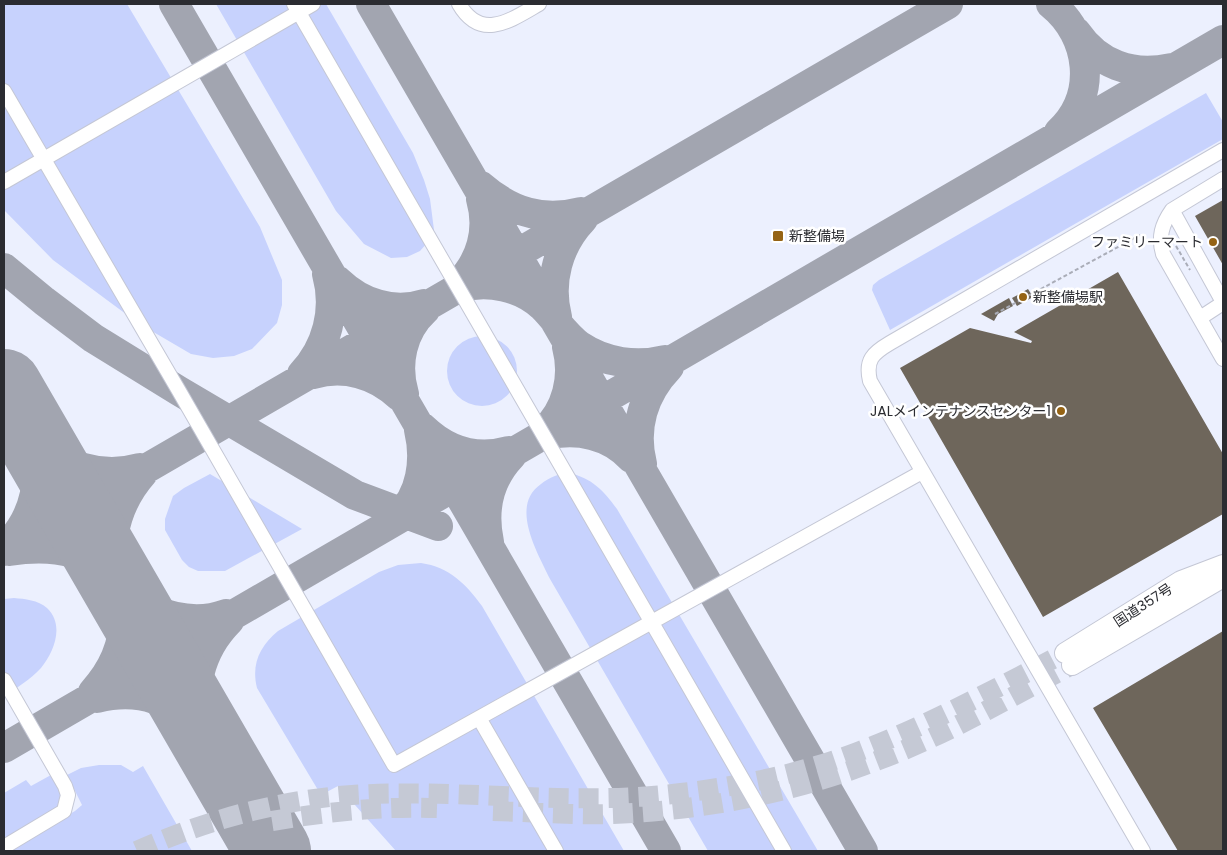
<svg xmlns="http://www.w3.org/2000/svg" width="1227" height="855" viewBox="0 0 1227 855" font-family="Poppins,'Noto Sans JP',sans-serif">
<style>
.green{fill:#c7d2fd}
.lines{fill:none;stroke-linecap:round;stroke-linejoin:round}
.taxiway{stroke:#a2a5b0;stroke-width:30}
.runway{stroke:#a2a5b0;stroke-width:76}
.building{fill:#6e665b}
.highway-tunnel{stroke:#c5c9d5;stroke-width:20;stroke-dasharray:20 10;stroke-linecap:butt}
.minor-casing{stroke:#c4c7d5;stroke-width:16}
.highway-casing{stroke:#c4c7d5;stroke-width:22}
.path{stroke:#aaadb8;stroke-width:2;stroke-dasharray:4 2.5;stroke-linecap:butt}
.minor{stroke:#fff;stroke-width:14}
.highway{stroke:#fff;stroke-width:20}
.poi-dot{fill:#956314;stroke:#fff;stroke-width:2}
.labels{text-anchor:middle;dominant-baseline:central;stroke-width:5;stroke-linejoin:round;paint-order:stroke}
.poi-label{font-size:14px;fill:#2b2c31;stroke:#fff;text-anchor:start}
.street-label{font-size:14px;fill:#2b2c31;stroke:#fff}
</style>
<rect width="100%" height="100%" fill="#ecf0fe"/>
<!-- green -->
<path class="green" d="M4 4H127L260 227 282 280V305L277 323 252 349 234 356 213 358 191 354 138 323 53 260 4 210Z
M216 4H326L413 153 424 180 430 199 434 230 428 242 420 251 407 257 391 258 364 244 336 211Z
M1206 93 1223 122V139L890 330 872 290 873 285 879 280Z
M447 371a35 35 0 1 1 70 0a35 35 0 1 1-70 0Z
M569 473C592 478 604 491 617 509L818 851H708L550 579C538 553 509 506 541 484 550 477 558 474 569 473Z
M210 474 302 529 225 571H198L189 567 182 560 165 530V519L173 496 184 488Z
M421 563C449 567 466 584 482 606L624 851H396L338 786 321 795 257 688C251 664 260 646 278 631L379 572 398 565Z
M14 598C25 599 38 600 47 608 65 625 54 652 41 668 31 679 16 688 4 697V599Z
M99 765H121L133 772 143 766 192 851H6L75 811 82 805 67 775 81 768Z
M51 775C55 781 61 789 61 797 61 815 18 833 4 841V793L26 780 31 786Z"/>
<g class="lines">
<!-- taxiway -->
<path class="taxiway" d="M174 4 666 851
M371 4 863 851
M1051 4C1091 36 1098 96 1059 132
M1076 32C1098 64 1132 77 1171 68
M481 186C511 212 543 222 581 212
M4 268 44 301 93 338 179 391 355 495 438 526
M338 281C361 303 393 314 424 304
M459 283C481 261 490 230 481 199
M460 288C487 279 522 287 543 307 556 320 565 335 580 346 605 363 637 367 665 360
M557 317C548 282 558 245 583 219
M302 374C327 347 337 310 327 274
M313 374C344 365 376 374 399 396
M404 394C395 364 402 331 425 310
M423 428C447 451 477 460 509 451
M544 431C567 410 575 377 567 347
M548 435C577 428 610 435 631 458
M33 438C61 466 101 479 140 468
M642 464C633 428 643 394 669 367
M397 517C422 496 426 459 419 430
M489 542C482 509 488 480 512 455
M8 544C36 516 43 475 33 438
M4 551 948 4
M9 551C40 546 75 547 102 567 112 574 119 586 129 594 154 616 194 626 226 614
M229 621C201 649 187 694 204 731 213 753 232 772 246 790 261 811 276 833 293 851
M93 692C113 670 125 643 124 613 124 597 117 583 114 568 108 534 120 499 143 473
M97 698C141 687 173 701 204 732
M4 748 1223 40"/>
<!-- runway -->
<path class="runway" d="M4 387 273 851"/>
</g>
<!-- building -->
<path class="building" d="M1223 200V265L1195 216Z
M1118 272 1223 454V514L1043 617 900 368 970 328 1031 343 1032 341 1014 332Z
M1028 289 1033 297 1017 306 1012 298Z
M1009 298 1013 306 998 314 994 321 981 314Z
M1223 631V851H1178L1093 708Z"/>
<g class="lines">
<!-- highway-tunnel -->
<path class="highway-tunnel" d="M493 811C532 812 571 815 610 814 702 811 794 793 879 760 946 735 1009 698 1072 665
M272 821C326 812 381 806 437 808
M137 851C204 821 278 800 352 795 462 788 571 807 681 793 742 786 803 773 860 751 931 724 998 687 1065 653"/>
<defs>
<path id="minor" d="M294 4 784 851
M459 4C481 42 511 20 539 4
M4 91 179 391 394 765 922 472
M1223 179 1172 210C1162 224 1158 237 1163 254L1223 359
M4 182 313 4
M1172 210 1223 302
M1200 318 1223 303
M4 680 65 786 68 795 64 811 4 847
M479 718 556 851
M1143 851 870 381C865 360 873 353 890 343L1223 150"/>
<path id="highway" d="M1065 653 1181 581 1223 565
M1072 665 1223 577"/>
</defs>
<!-- minor casing -->
<use href="#minor" class="minor-casing"/>
<!-- highway casing -->
<use href="#highway" class="highway-casing"/>
<!-- path -->
<path class="path" d="M1176 246 1190 270
M995 314 1140 235"/>
<!-- minor -->
<use href="#minor" class="minor"/>
<!-- highway -->
<use href="#highway" class="highway"/>
</g>
<!-- markers -->
<g class="poi-dot">
<rect x="772" y="230" width="12" height="12" rx="2.5"/>
<circle cx="1213" cy="242" r="5"/>
<circle cx="1023" cy="297" r="5"/>
<circle cx="1061" cy="411" r="5"/>
</g>
<g class="labels">
<!-- poi labels -->
<g class="poi-label">
<text x="789" y="236">新整備場</text>
<text x="1203" y="242" text-anchor="end">ファミリーマート</text>
<text x="1033" y="297">新整備場駅</text>
<text x="1051" y="411" text-anchor="end">JALメインテナンスセンター1</text>
</g>
<!-- street labels -->
<g class="street-label">
<text transform="translate(1143 605) rotate(-33)">国道357号</text>
</g>
</g>
<!-- border -->
<rect width="1227" height="855" fill="none" stroke="#2b2c31" stroke-width="10"/>
</svg>
